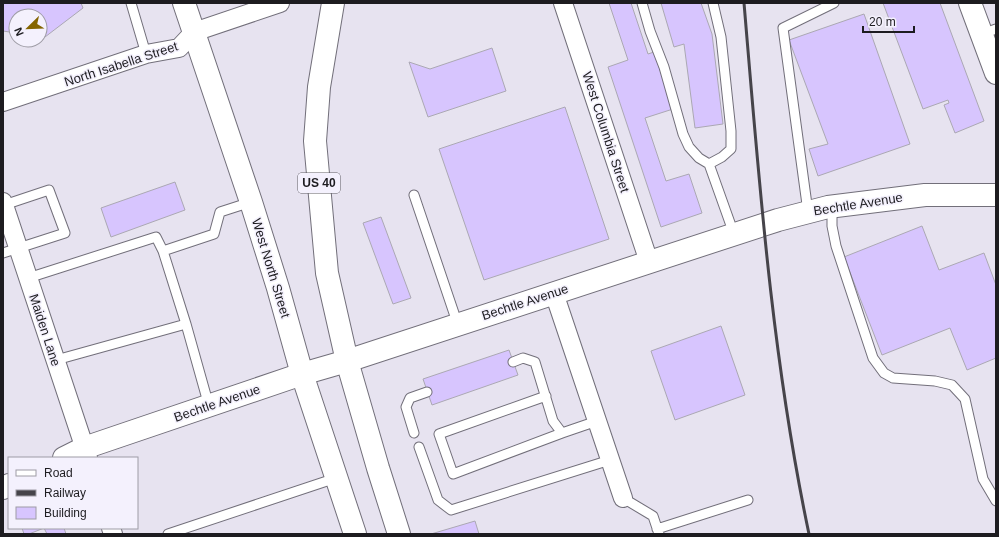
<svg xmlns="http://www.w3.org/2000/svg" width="999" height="537" viewBox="0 0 999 537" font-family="Helvetica,sans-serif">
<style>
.building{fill:#d7c5fe;stroke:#aba8b3}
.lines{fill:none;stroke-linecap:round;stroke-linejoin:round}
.lane-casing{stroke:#726f7a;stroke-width:11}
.street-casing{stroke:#726f7a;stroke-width:20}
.secondary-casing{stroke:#726f7a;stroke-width:24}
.primary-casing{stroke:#726f7a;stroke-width:24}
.lane{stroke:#fff;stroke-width:9}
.street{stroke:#fff;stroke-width:18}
.secondary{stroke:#fff;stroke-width:22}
.primary{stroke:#fff;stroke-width:22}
.rail{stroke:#46444a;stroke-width:3}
.labels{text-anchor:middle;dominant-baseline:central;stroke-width:3;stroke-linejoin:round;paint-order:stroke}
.shield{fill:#f4f1fd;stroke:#5e5c62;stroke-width:1}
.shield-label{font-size:12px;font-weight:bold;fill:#1d1c20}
.street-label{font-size:13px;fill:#1d1c20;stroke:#f4f1fd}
</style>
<rect width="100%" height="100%" fill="#e7e3f0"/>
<!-- building -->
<path class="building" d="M3 3H81L83 8 45 37 40 36V16H16V33L3 31Z
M609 3H631L648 54 654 52 673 109 645 118 666 181 689 174 702 213 661 227 608 67 628 60Z
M661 3H701L712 34 723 124 695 128 684 44 674 47Z
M883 3H940L984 121 955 133 944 105 949 103 948 100 923 109Z
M864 14 910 144 818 176 809 149 828 144 789 40Z
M492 48 506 91 428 117 409 62 430 69Z
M565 107 609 239 484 280 439 149Z
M175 182 185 210 111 237 101 208Z
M381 217 411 298 393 304 363 223Z
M922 226 939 270 984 253 996 285V358L967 370 950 328 882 355 844 257Z
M721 326 745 395 675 420 651 351Z
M509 350 518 375 432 405 423 379Z
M475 521 479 534H431Z
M22 528H44L29 534H24Z
M44 528H64L66 534H47Z"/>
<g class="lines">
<defs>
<path id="lane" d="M131 3 146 54
M642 3 650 31 664 67 683 134 689 147 699 158 709 164 734 234
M982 34 996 29
M709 164 722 157 731 149V131L721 37 713 3
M414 195 458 325
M832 207V226L836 246 873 358 884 373 893 378 935 381 952 385 965 399 983 479 996 501
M808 212 783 28 834 3
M163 251 186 324
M3 253 65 233 49 190 4 205
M28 278 156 237 163 251 214 234 220 212 251 202
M56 360 186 324 209 406
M513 362 523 358 535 362 553 421 562 433 597 421
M546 396 439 434 453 474 562 433
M414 433 406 407 410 398 427 392
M419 447 438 500 451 510 610 460
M623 498 653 516 659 534
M657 529 748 500
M168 534 336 478"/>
<path id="street" d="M563 3 649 262
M3 102 146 54 179 48 194 32 280 3
M3 202 88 458
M554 293 623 498
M111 528 113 534"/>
<path id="secondary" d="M970 3 996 73
M64 458 84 448 302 374 347 361 778 220 828 207 925 195H996
M3 488 9 485"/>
<path id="primary" d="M184 3 251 202 278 288 302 374 355 534
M333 3 319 87 315 141 327 273 347 361 378 468 399 534"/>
</defs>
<!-- lane casing -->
<use href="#lane" class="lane-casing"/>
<!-- street casing -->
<use href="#street" class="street-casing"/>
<!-- secondary casing -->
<use href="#secondary" class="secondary-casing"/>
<!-- primary casing -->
<use href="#primary" class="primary-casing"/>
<!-- lane -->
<use href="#lane" class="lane"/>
<!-- street -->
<use href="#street" class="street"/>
<!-- secondary -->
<use href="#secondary" class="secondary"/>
<!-- primary -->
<use href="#primary" class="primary"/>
<!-- rail -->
<path class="rail" d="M744 3C759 180 772 359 809 534"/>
</g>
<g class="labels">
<!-- shield labels -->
<rect class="shield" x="298" y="173" width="42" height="20" rx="3"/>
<g class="shield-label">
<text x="319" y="183">US 40</text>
</g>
<!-- street labels -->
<g class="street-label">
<text transform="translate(121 64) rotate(-18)">North Isabella Street</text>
<text transform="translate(606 132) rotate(72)">West Columbia Street</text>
<text transform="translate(858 204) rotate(-9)">Bechtle Avenue</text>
<text transform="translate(271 268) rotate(73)">West North Street</text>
<text transform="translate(525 302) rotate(-18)">Bechtle Avenue</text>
<text transform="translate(45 330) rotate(72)">Maiden Lane</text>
<text transform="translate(217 403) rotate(-19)">Bechtle Avenue</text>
</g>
</g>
<!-- border -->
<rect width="999" height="537" fill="none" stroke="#1d1c20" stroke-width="8"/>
<!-- legend -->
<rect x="8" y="457" width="130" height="72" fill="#f4f1fd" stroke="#9e9ca5"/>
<rect x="16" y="470" width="20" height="6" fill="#ffffff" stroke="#9e9ca5"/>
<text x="44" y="477" font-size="12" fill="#1d1c20">Road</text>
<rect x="16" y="490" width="20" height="6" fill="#46444a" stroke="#9e9ca5"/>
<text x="44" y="497" font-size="12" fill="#1d1c20">Railway</text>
<rect x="16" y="507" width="20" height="12" fill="#d7c5fe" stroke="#9e9ca5"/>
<text x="44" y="517" font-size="12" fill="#1d1c20">Building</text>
<!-- north arrow -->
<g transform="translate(28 28) rotate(247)"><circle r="19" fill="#f4f1fd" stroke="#9e9ca5"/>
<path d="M0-3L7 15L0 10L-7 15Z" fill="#856500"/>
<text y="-6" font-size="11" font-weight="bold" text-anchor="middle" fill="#1d1c20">N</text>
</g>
<!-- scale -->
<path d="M863 26v6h51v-6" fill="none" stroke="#1d1c20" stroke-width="2"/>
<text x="869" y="26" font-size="12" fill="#1d1c20" stroke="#f4f1fd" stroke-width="3" paint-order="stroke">20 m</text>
</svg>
